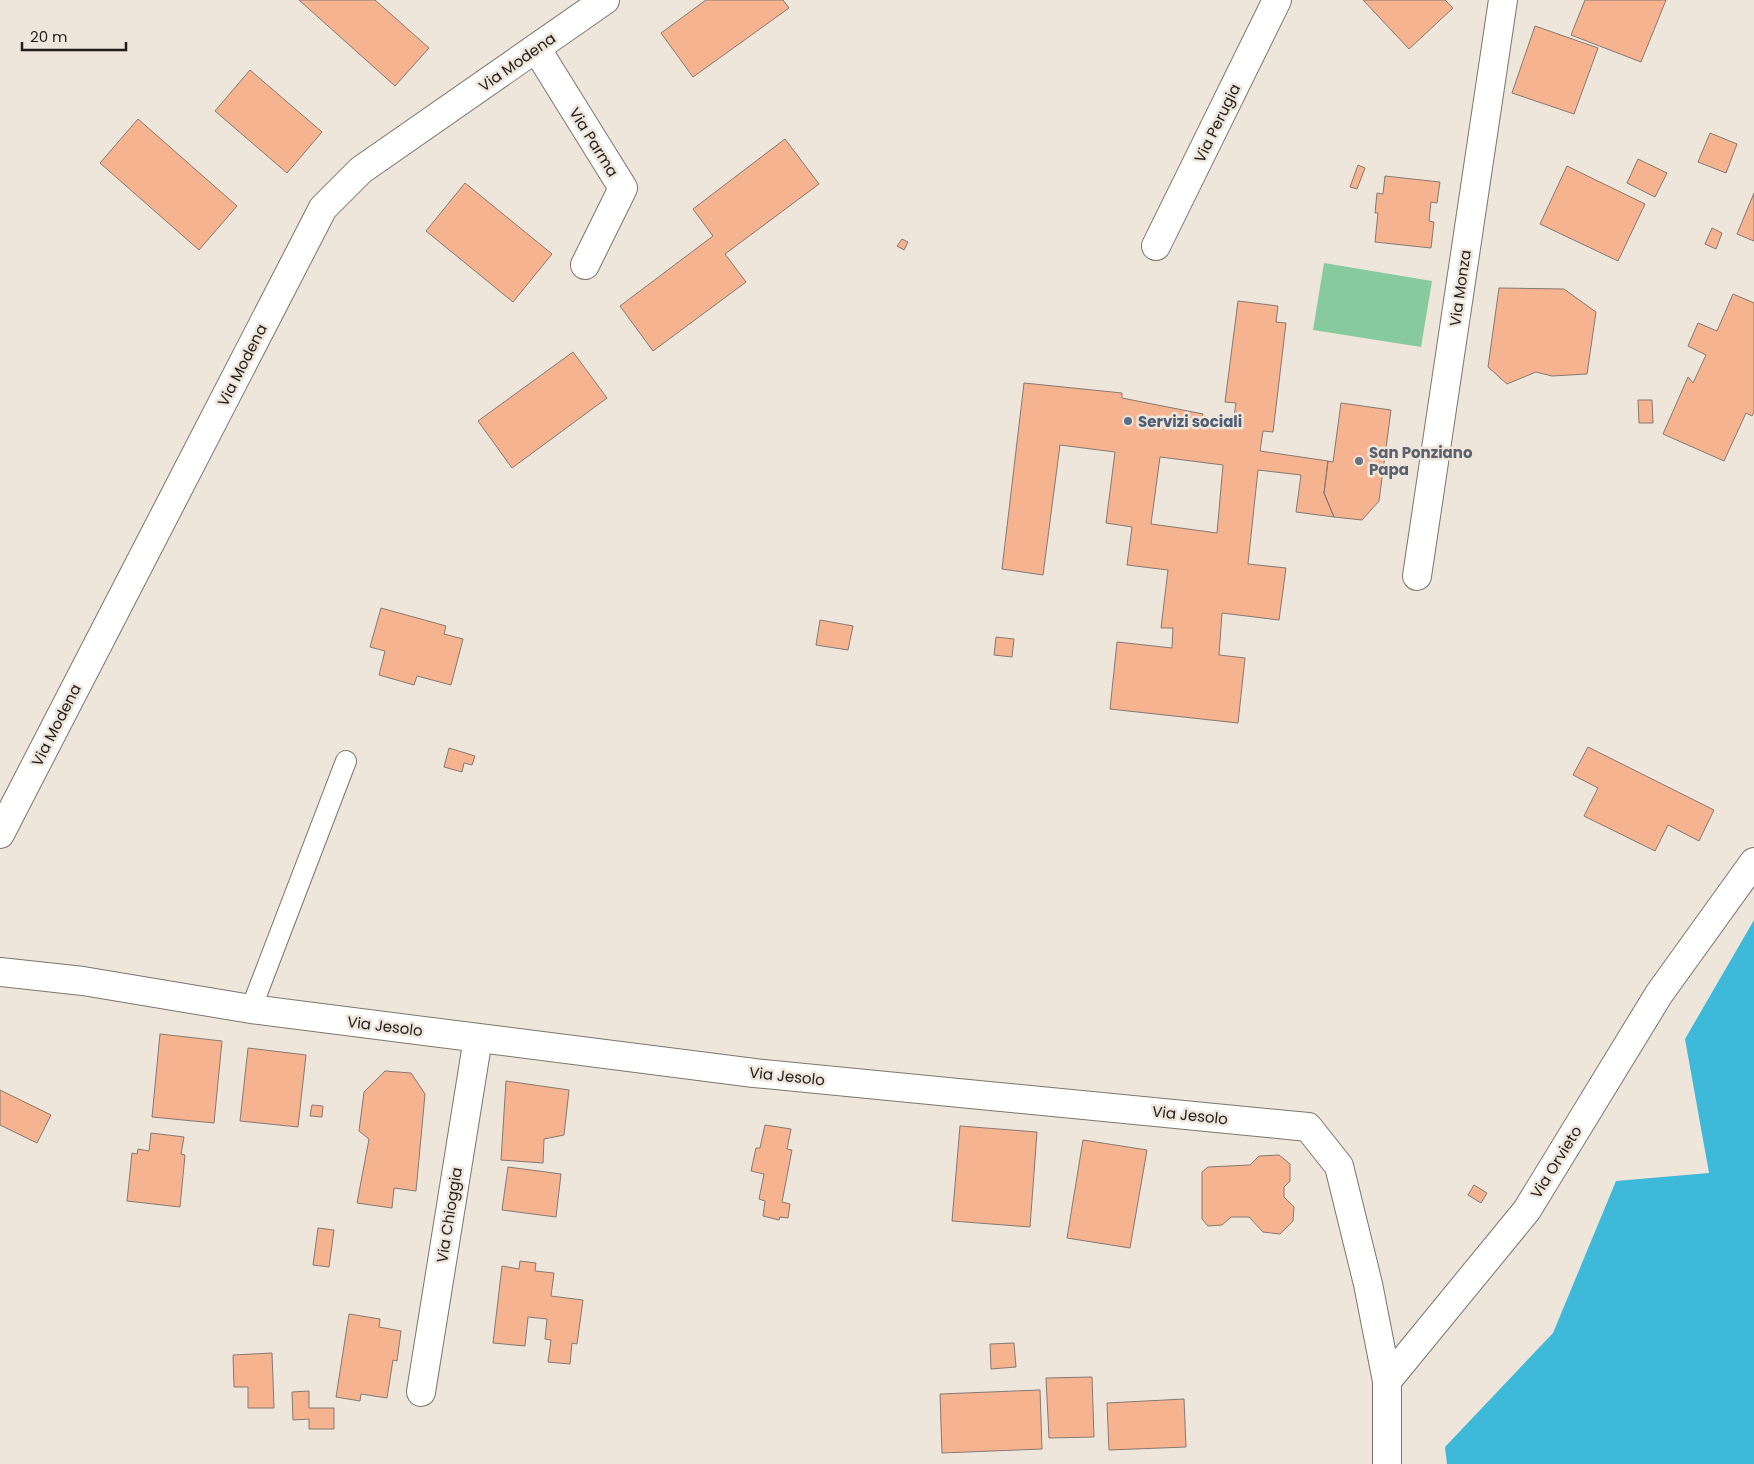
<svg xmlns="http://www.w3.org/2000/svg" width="1754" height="1464" viewBox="0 0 1754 1464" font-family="Poppins,sans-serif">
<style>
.green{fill:#86ca9e}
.water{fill:#3fb9da}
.building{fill:#f6b390;stroke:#857973;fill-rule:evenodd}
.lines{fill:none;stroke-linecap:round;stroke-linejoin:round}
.service-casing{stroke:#7d756c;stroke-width:22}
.minor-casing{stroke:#7d756c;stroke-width:30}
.service{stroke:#fff;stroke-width:20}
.minor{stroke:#fff;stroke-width:28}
.service-dot{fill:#5c6f8a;stroke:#eee5db;stroke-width:2}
.worship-dot{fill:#6b7280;stroke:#eee5db;stroke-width:2}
.labels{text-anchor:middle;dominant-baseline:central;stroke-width:5;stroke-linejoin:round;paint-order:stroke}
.street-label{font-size:15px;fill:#211d1a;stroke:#eee5db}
.service-label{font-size:15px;font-weight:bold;fill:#4e5e75;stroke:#eee5db;text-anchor:start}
.worship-label{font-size:15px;font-weight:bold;fill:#5b616d;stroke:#eee5db;text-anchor:start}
</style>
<rect width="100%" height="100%" fill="#eee5db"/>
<!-- green -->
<path class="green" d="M1324 263 1432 281 1421 347 1313 330Z"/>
<!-- water -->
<path class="water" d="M1754 920V1464H1447L1445 1447 1553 1333 1616 1181 1709 1173 1685 1039Z"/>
<!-- building -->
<path class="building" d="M299 0H375L429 48 395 86Z
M706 0H783L789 8 693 77 661 33Z
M1363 0H1445L1453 8 1409 49Z
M1585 0H1666L1641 62 1571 35Z
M1535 26 1598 48 1574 114 1512 93Z
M250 70 322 132 287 173 215 111Z
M138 119 237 206 199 250 100 163Z
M1710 133 1737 144 1726 173 1698 162Z
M785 139 819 184 725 254 746 282 653 351 620 306 713 236 693 209Z
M1638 159 1667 173 1655 197 1627 183Z
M1358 165 1365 168 1357 189 1350 187Z
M1567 166 1645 204 1618 261 1540 224Z
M1385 176 1440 182 1437 203 1431 202 1429 221 1434 222 1431 248 1375 242 1378 213H1375L1377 193 1383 194Z
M465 183 552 254 513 302 426 231Z
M1754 193V241L1737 234Z
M1712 228 1722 233 1716 249 1705 244Z
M902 239 908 242 904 250 897 246Z
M1499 288 1564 289 1596 312 1587 374 1552 376 1536 372 1507 384 1488 367Z
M1733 294 1754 303V412L1752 416 1746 413 1724 461 1663 434 1688 377 1693 383 1706 355 1688 346 1698 323 1717 331Z
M1238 301 1278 306 1276 322 1286 323 1273 432 1263 431 1260 451 1328 461 1324 493 1334 517 1296 512 1301 475 1258 470 1248 564 1286 568 1279 620 1222 613 1219 655 1245 658 1238 723 1110 709 1117 642 1172 648 1173 628H1161L1168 570 1127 565 1132 527 1106 523 1115 452 1060 445 1043 575 1002 569 1024 383 1122 393V398L1203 414 1202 419 1233 423 1236 403 1225 402ZM1160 457 1223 465 1217 533 1151 524Z
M573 352 607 398 512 468 478 421Z
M1638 400H1652L1653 423H1639Z
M1341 403 1391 410 1379 501 1362 520 1334 517 1324 493 1328 461 1333 462Z
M381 608 446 626 444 634 463 639 451 685 417 676 414 685 379 675 385 651 370 647Z
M820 620 853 626 848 650 816 645Z
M996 637 1014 639 1012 657 994 655Z
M1588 747 1714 810 1699 841 1668 825 1655 851 1584 816 1598 788 1573 775Z
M449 748 475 756 472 765 464 763 462 772 444 767Z
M160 1034 222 1041 214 1123 152 1117Z
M248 1048 306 1055 298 1127 240 1121Z
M385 1071 411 1073 425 1094 416 1191 394 1188 392 1208 357 1203 369 1139 359 1131 364 1092Z
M506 1081 569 1090 564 1135 544 1139 543 1163 501 1160Z
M0 1090 51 1115 37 1143 0 1125Z
M312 1105 323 1106 322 1117 310 1116Z
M765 1125 791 1129 787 1149 792 1150 782 1202 790 1204 788 1218 780 1217 779 1220 763 1216 765 1201 759 1199 764 1174 751 1171 756 1148H760Z
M960 1126 1037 1132 1030 1227 952 1221Z
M151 1133 184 1137 181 1154 185 1155 180 1207 127 1201 132 1153 137 1154 138 1149 149 1151Z
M1083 1140 1147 1150 1130 1248 1067 1238Z
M1279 1155 1290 1164V1181L1284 1187V1197L1294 1207 1293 1221 1280 1234 1263 1232 1249 1217H1231L1222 1225 1208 1226 1202 1219V1172L1208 1167 1250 1165 1259 1156Z
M508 1167 561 1174 556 1217 502 1210Z
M1474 1185 1487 1193 1481 1203 1468 1195Z
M318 1228 334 1230 329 1267 313 1265Z
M520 1261 536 1263 535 1271 554 1273 551 1296 583 1300 577 1344 572 1343 570 1364 548 1362 551 1340 545 1339 547 1319 528 1317 525 1346 493 1343 502 1266 519 1269Z
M349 1314 380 1319 379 1327 401 1331 397 1361 393 1360 387 1398 361 1394 360 1401 336 1397Z
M1014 1343 1016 1367 991 1369 990 1344Z
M272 1353 274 1408H248V1387H234L233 1355Z
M1092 1377 1094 1437 1049 1438 1046 1378Z
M1040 1390 1042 1449 942 1453 940 1394Z
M309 1391V1408H334V1429H309V1419L293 1420 292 1392Z
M1184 1399 1186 1447 1109 1450 1107 1403Z"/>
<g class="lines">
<defs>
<path id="service" d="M251 1009 346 761"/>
<path id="minor" d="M536 48 623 188 585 265
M1156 246 1277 0
M1417 576 1503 0
M0 834 323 208 361 170 605 0
M0 972 83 981 251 1009 754 1073 1308 1127 1339 1166 1368 1284 1387 1381
M421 1392 478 1038
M1387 1464V1381L1527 1210 1659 994 1754 862"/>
</defs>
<!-- service casing -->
<use href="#service" class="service-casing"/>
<!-- minor casing -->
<use href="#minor" class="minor-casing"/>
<!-- service -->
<use href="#service" class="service"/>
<!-- minor -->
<use href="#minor" class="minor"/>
</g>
<!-- markers -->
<circle class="service-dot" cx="1128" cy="421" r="5"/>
<circle class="worship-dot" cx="1359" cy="461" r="5"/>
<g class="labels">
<!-- street labels -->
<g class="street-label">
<text transform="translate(517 62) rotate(-35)">Via Modena</text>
<text transform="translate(1217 123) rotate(-64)">Via Perugia</text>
<text transform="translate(594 142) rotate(58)">Via Parma</text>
<text transform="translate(1460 288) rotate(-82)">Via Monza</text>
<text transform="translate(242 365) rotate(-63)">Via Modena</text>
<text transform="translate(56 725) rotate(-63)">Via Modena</text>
<text transform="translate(385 1026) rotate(7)">Via Jesolo</text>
<text transform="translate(787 1076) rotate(6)">Via Jesolo</text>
<text transform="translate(1190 1115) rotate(6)">Via Jesolo</text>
<text transform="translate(1556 1162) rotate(-58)">Via Orvieto</text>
<text transform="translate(449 1215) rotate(-81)">Via Chioggia</text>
</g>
<!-- service labels -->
<g class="service-label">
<text x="1138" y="421">Servizi sociali</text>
</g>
<!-- worship labels -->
<g class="worship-label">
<text x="1369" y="452">San Ponziano<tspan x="1369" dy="17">Papa</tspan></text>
</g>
</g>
<!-- scale -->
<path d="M22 42v8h104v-8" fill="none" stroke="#211d1a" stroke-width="2.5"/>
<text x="30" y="42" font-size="15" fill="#211d1a" stroke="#eee5db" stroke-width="4" paint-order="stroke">20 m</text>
</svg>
